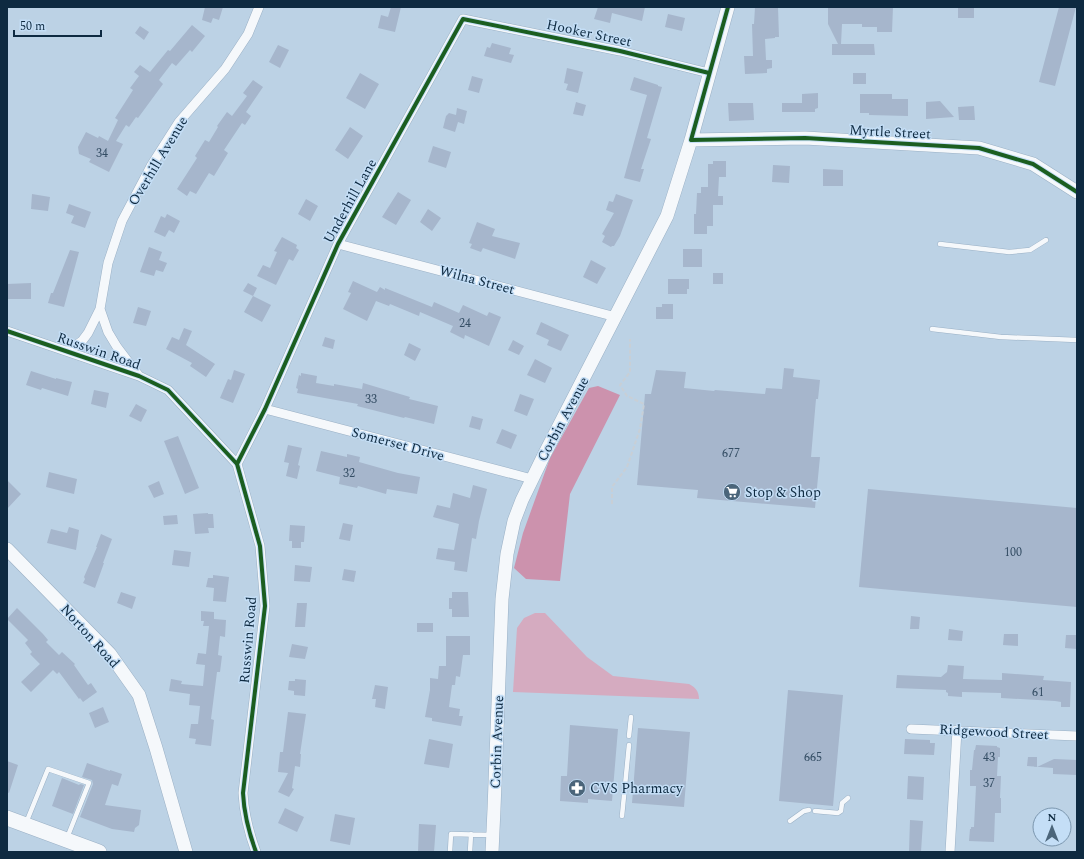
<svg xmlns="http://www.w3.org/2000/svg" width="1084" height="859" viewBox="0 0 1084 859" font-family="Spectral,serif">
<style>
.green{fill:#d5abc0}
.forest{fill:#cc92ad}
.building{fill:#a6b6cc}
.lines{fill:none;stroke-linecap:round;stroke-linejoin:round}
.lane-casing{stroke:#9ab0c5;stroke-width:5.5}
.street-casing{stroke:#9ab0c5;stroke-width:10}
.secondary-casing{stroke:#9ab0c5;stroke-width:14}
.primary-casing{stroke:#9ab0c5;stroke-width:16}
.path{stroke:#c8cfd6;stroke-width:2;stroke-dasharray:4 2;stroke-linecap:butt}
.lane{stroke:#f5f8fb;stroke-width:4.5}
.street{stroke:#f5f8fb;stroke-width:9}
.secondary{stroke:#f5f8fb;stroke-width:13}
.primary{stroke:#f5f8fb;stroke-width:15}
.cycleway-casing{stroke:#c4def6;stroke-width:6}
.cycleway{stroke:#1b5e20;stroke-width:4}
.labels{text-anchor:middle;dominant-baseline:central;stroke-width:3;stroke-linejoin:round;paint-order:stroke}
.number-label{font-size:12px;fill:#344d64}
.street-label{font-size:14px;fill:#0e2a41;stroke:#c4def6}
.poi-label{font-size:14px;fill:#0e2a41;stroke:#c4def6;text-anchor:start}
</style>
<rect width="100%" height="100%" fill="#bcd2e5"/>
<!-- green -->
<path class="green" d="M535 613H545L587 657 613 676 689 684C695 687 699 691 699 699L513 692 517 628 524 618Z"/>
<!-- forest -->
<path class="forest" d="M598 386 620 395 570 494 560 581 526 579 514 568 523 533 550 458 589 388Z"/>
<!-- building -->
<path class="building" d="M205 7H223L219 20 213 18 211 23 202 20Z
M391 7H401L395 32 378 28 381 15 388 17Z
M598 7H645L642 21 612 13 610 23 594 19Z
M755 7H778L779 37H775V38L765 39 766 60H772V68L767 69V73L745 74 744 56H753L752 24H754Z
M828 7H893L892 32H877V27H862V24H842L841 44H874L875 55H832V44H838L828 24Z
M958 7H974V18H958Z
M1059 7H1076L1055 86 1039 82Z
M668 14 685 18 682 31 665 27Z
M192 25 205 36 192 52 190 50 176 66 172 63 159 80 163 84 138 118 136 117 129 127 126 125 116 141 123 144 109 172 89 162 91 159 79 154 78 147 86 132 98 138 99 136 108 141 118 120 115 118 133 90 130 88 139 76 134 72 140 65 150 72 168 50 170 51Z
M140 26 149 32 144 40 135 33Z
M492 43 511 48 509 54 514 55 511 63 484 56 487 47 490 48Z
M278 45 289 50 280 68 269 62Z
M567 68 583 72 578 93 566 90 568 84 564 83Z
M360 73 379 84 365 109 346 98Z
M853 73H866V84H853Z
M472 76 483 79 479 93 468 90Z
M634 77 658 85V86L662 87 647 138 651 139 641 169H644L640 182 624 178 647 95 630 90Z
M253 80 263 87 246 112 251 116 245 125 242 123 224 150 228 153 214 176 209 173 196 194 190 191 187 196 177 189 197 158 195 156 205 140 209 142 218 127 217 126 227 112 232 116 247 96 243 93Z
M818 93V108L815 109V112H782V103H802V94Z
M860 94H892V99H908V116L869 115V113H860Z
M940 101 954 117 926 119V102Z
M576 102 586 105 583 116 573 114Z
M728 103H753L754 120 729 121Z
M974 106 975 120H959L958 107Z
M457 108 467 111 464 124 458 122 455 132 443 128 446 116 449 113 456 115Z
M350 127 363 136 348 159 335 150Z
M433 146 451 152 446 168 428 162Z
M713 161H726V177H719L718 196H723V205H713V226H707V234H694V214H696L697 193H701V187H708V164H713Z
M773 165 790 166 789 183 772 182Z
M823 169 843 170V186H823Z
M398 192 411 200 396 225 382 217Z
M32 194 50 197 48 211 31 209Z
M616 194 633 200 620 236 614 246H612L611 247 602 242 605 236 602 234 614 213 606 210 609 201 613 202Z
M306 199 318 206 310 221 298 214Z
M69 204 91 212 85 228 71 223 74 216 66 213Z
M428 209 441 218 432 231 420 222Z
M167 214 180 221 174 233 169 230 165 237 154 232 161 216 165 218Z
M477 222 495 229 492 236 520 243 515 259 483 248 481 252 470 248 472 244 469 243Z
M282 237 297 245 296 248 299 250 293 261 289 259 276 285 257 276 263 265 270 268 277 252 274 251Z
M149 247 162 252 159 260 167 263 163 272 156 270 154 276 140 272Z
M683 249H702V267H683Z
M70 250 79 252 64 307 48 303 51 293H53Z
M591 260 606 268 597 284 583 277Z
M713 273H723V284H713Z
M668 279H689V289H687V294H668Z
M353 281 377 292 380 287 385 290V288L432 307 434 302 459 313 463 305 487 316 489 312 501 317 489 346 465 335 464 339 450 332 453 326 420 312 419 316 390 304 389 306 376 301 367 321 343 309 351 293 348 292Z
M31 283V299H7V284Z
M248 283 257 288 253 296 243 291Z
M253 296 271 305 262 322 244 312Z
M662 304H673V319H656V307H662Z
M138 307 151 311 146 326 133 323Z
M541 322 569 335 561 351 547 345 549 340 536 334Z
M184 328 192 331 186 345 215 364 206 377 190 366 192 363 166 349 172 337 179 340Z
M325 337 335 340 333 349 322 346Z
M513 340 524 346 519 355 508 350Z
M409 343 421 349 415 361 404 355Z
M535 359 552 368 545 383 527 375Z
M784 368 794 369 793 377 820 380 818 399H816L811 457H820L815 508 697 498 698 490 637 485 645 394H651L656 370 686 372 684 388 714 391 715 390 765 394 766 388 782 389Z
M234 370 245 374 233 403 220 398 228 379 231 380Z
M31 371 56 379V378L72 382 68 396 42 388 41 390 26 385Z
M301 373 317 376 316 383 334 386V384L362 389 363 383 410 397 409 399 438 406 434 424 405 417 404 418 357 406 358 404 297 393 298 389 296 388 299 375 301 376Z
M94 390 109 393 106 408 91 404Z
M520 394 534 399 527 416 514 411Z
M136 404 147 410 141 422 129 416Z
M472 416 483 419 480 430 469 427Z
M502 429 517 435 511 449 496 443Z
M178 436 199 488 185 494 164 441Z
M288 445 302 448 298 465 300 466 297 479 286 476 289 463 284 462Z
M321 451 347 457V454L360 457 359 462 398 473 420 477 417 494 387 489 386 494 358 486 357 488 339 484 340 477 316 471Z
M49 472 77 479 74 494 46 487Z
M7 480 21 494 7 509Z
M159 481 164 494 154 498 148 486Z
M473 485 487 489 479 521 476 539 472 538 467 572 454 570 455 562 436 559 438 548 454 550 459 524 433 517 437 505 450 508 453 493 470 498Z
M868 489 1077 508V607L859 587Z
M208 513V514H213L214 528H208L209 533 195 534 193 514Z
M177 515 178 524 164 525 163 516Z
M343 523 353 525 350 541 339 539Z
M290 525 305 526 304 542H301V548H292V541H289Z
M69 527 79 530 76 550 47 543 51 529 67 533Z
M101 534 112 539 103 563H104L95 588 83 583 85 579 84 577 97 547H96Z
M174 550 191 552 189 567 172 565Z
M295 565 312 567 310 582 294 581Z
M344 569 356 571 354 582 342 580Z
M213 575 229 577 226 602 213 601 214 588 206 587 208 578H213Z
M121 592 136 597 132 609 117 603Z
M452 592H468L469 617H452V609H449V598H452Z
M297 603H307L305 627H295Z
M17 608 43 634 48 640 46 642 59 655 62 652 75 664 74 665 88 685 91 683 97 692 83 702 80 698 79 699 59 672 57 674 53 670 31 692 21 682 40 664 30 654 32 652 25 643 28 640 7 619Z
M201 611 214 612V619L226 620 225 637 220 636 218 655 222 656 220 672H217L211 719 214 720 211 746 195 744 196 739 189 738 191 724H198L200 706 189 705 190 694 169 691 171 679 182 681 181 684 203 686 205 665 196 664 198 653 206 654 209 626H203L204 621H201Z
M911 616 920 617 919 629H910Z
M417 623H433V632H417Z
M949 629 963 631 962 641 948 640Z
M1004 634H1018V646L1003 645Z
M1066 635H1077V649L1065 648Z
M446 636H470V655H463L460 677 456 676 455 685H452L449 707 460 709 459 716H463L461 726 432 721V718L425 717 430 690V678L438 679 439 666H446Z
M292 644 308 647 305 659 289 657Z
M948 665 964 666 963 679 1002 680V673L1044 676 1043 680 1071 682 1070 707H1061V702L1055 701 1001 698V693L962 692V697L948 696V693L946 692V690L896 688 897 675 941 677 947 672Z
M295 679 306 680 305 696 294 695V691L288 690 289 681H295Z
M375 685 388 687 385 709 375 707 376 699H372Z
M788 690 843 695 833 806 779 801Z
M103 707 109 722 95 728 89 713Z
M288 712 306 714 300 754H301L300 767 295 766 292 788 294 789 289 797 278 792 288 773 278 772 280 752H283Z
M570 725 618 729 612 801 588 799V803L560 801 561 776H567Z
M638 728 690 732 684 807 632 803Z
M429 739 453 744 449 768 424 764Z
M905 739 930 740V743H935L934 755 904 754Z
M976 745 997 746V747L1000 748V757H998L997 776H1001L1000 798H1001V813H995L994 842 969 841 970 829H971V827H974L976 786H970V770H972L974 750H975Z
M1028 757H1037V767L1054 759 1077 760V775L1053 774V768L1027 766Z
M7 761 18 765 9 793 7 792Z
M87 763 110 771V770L122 774 118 786 112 784 105 805 141 810 139 825 135 828 134 832 112 829 80 817 93 784 92 780 82 777Z
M908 776 924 777 923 800 907 799Z
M62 778 79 785 80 784 84 785 73 814 52 806Z
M285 808 304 817 297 832 278 823Z
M335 814 355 818 350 845 330 841Z
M910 820 923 821 921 852H909Z
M419 824 436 825 434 852H418Z"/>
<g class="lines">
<defs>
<path id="lane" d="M940 244 1009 252 1030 250 1046 240
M932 329 1001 337 1077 340
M629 736 631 717
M815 811 838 813 841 811 842 803 848 798
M622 816 629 745
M790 821 804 811 809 810
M26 823 48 769 89 783 67 838
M450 852 451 834 491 835
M470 852 471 834"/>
<path id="street" d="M338 244 616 317
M100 309 108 332 117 347 139 376
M7 331 139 376 168 390 237 464 260 546 265 606 243 793C244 814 249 833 256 852
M68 351 82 341 88 333 100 309 108 263 122 221 151 166 179 122 225 69 248 34 259 7
M265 409 532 479
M237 464 265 409 338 244 463 19 620 51 709 73
M911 729 1077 736
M950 852 957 730"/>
<path id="secondary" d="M691 140 805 138 979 148 1033 164 1077 192
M7 549 110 654 139 695 156 748 186 852
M492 852 494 809 502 599 507 554 514 521 522 500 544 455 667 216 691 140 728 7"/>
<path id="primary" d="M7 818 99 852"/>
</defs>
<!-- lane casing -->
<use href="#lane" class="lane-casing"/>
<!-- street casing -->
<use href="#street" class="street-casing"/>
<!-- secondary casing -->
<use href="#secondary" class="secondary-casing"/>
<!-- primary casing -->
<use href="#primary" class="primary-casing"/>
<!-- path -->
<path class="path" d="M612 504V487L627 467 640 429 644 404 627 396 620 385 630 372V339"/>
<!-- lane -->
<use href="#lane" class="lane"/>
<!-- street -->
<use href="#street" class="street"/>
<!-- secondary -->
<use href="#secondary" class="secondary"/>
<!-- primary -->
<use href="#primary" class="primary"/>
<defs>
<path id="cycleway" d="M728 7 691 140 805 138 979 148 1033 164 1077 192
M7 331 139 376 168 390 237 464 260 546 265 606 243 793C244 814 249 833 256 852
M237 464 265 409 338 244 463 19 620 51 709 73"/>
</defs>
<!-- cycleway casing -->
<use href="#cycleway" class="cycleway-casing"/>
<!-- cycleway -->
<use href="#cycleway" class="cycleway"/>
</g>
<!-- icons -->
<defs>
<symbol id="supermarket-disc" viewBox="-11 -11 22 22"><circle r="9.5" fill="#4b657a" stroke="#c4def6"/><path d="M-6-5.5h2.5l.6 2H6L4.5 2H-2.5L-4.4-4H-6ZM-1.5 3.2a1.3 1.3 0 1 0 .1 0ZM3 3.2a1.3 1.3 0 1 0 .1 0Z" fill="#fff"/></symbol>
<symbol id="pharmacy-disc" viewBox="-11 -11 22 22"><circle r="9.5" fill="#4b657a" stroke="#c4def6"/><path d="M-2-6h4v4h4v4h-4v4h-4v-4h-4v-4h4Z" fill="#fff"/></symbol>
</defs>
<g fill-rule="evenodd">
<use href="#supermarket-disc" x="722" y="482" width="20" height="20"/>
<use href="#pharmacy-disc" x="567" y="778" width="20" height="20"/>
</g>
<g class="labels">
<!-- number labels -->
<g class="number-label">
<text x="102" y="153">34</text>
<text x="465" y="323">24</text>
<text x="371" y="399">33</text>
<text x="731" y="453">677</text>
<text x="349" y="473">32</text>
<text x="1013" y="552">100</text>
<text x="1038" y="692">61</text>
<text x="813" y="757">665</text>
<text x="989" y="757">43</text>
<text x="989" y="783">37</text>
</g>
<!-- street labels -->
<g class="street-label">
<text transform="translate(589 33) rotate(12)">Hooker Street</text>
<text transform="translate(890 132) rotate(3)">Myrtle Street</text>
<text transform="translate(158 161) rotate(-59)">Overhill Avenue</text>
<text transform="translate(350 201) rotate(-61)">Underhill Lane</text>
<text transform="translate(477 280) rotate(15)">Wilna Street</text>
<text transform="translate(99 351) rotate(19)">Russwin Road</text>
<text transform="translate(563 419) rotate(-62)">Corbin Avenue</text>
<text transform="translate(398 444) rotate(15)">Somerset Drive</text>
<text transform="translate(90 636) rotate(48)">Norton Road</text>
<text transform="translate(248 640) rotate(-85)">Russwin Road</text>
<text transform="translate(994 732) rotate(3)">Ridgewood Street</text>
<text transform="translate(497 742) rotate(-88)">Corbin Avenue</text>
</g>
<!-- poi labels -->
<g class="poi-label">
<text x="745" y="492">Stop &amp; Shop</text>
<text x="590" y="788">CVS Pharmacy</text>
</g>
</g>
<!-- border -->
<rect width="1084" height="859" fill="none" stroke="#0e2a41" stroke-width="16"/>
<!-- north arrow -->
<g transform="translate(1052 827)"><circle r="19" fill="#c4def6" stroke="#7b96ae"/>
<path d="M0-3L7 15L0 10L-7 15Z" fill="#4b657a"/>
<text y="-6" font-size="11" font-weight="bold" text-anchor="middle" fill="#0e2a41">N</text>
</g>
<!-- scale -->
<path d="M14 30v6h87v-6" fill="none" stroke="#0e2a41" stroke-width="2"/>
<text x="20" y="30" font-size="12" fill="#0e2a41" stroke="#c4def6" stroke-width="3" paint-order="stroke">50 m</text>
</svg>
